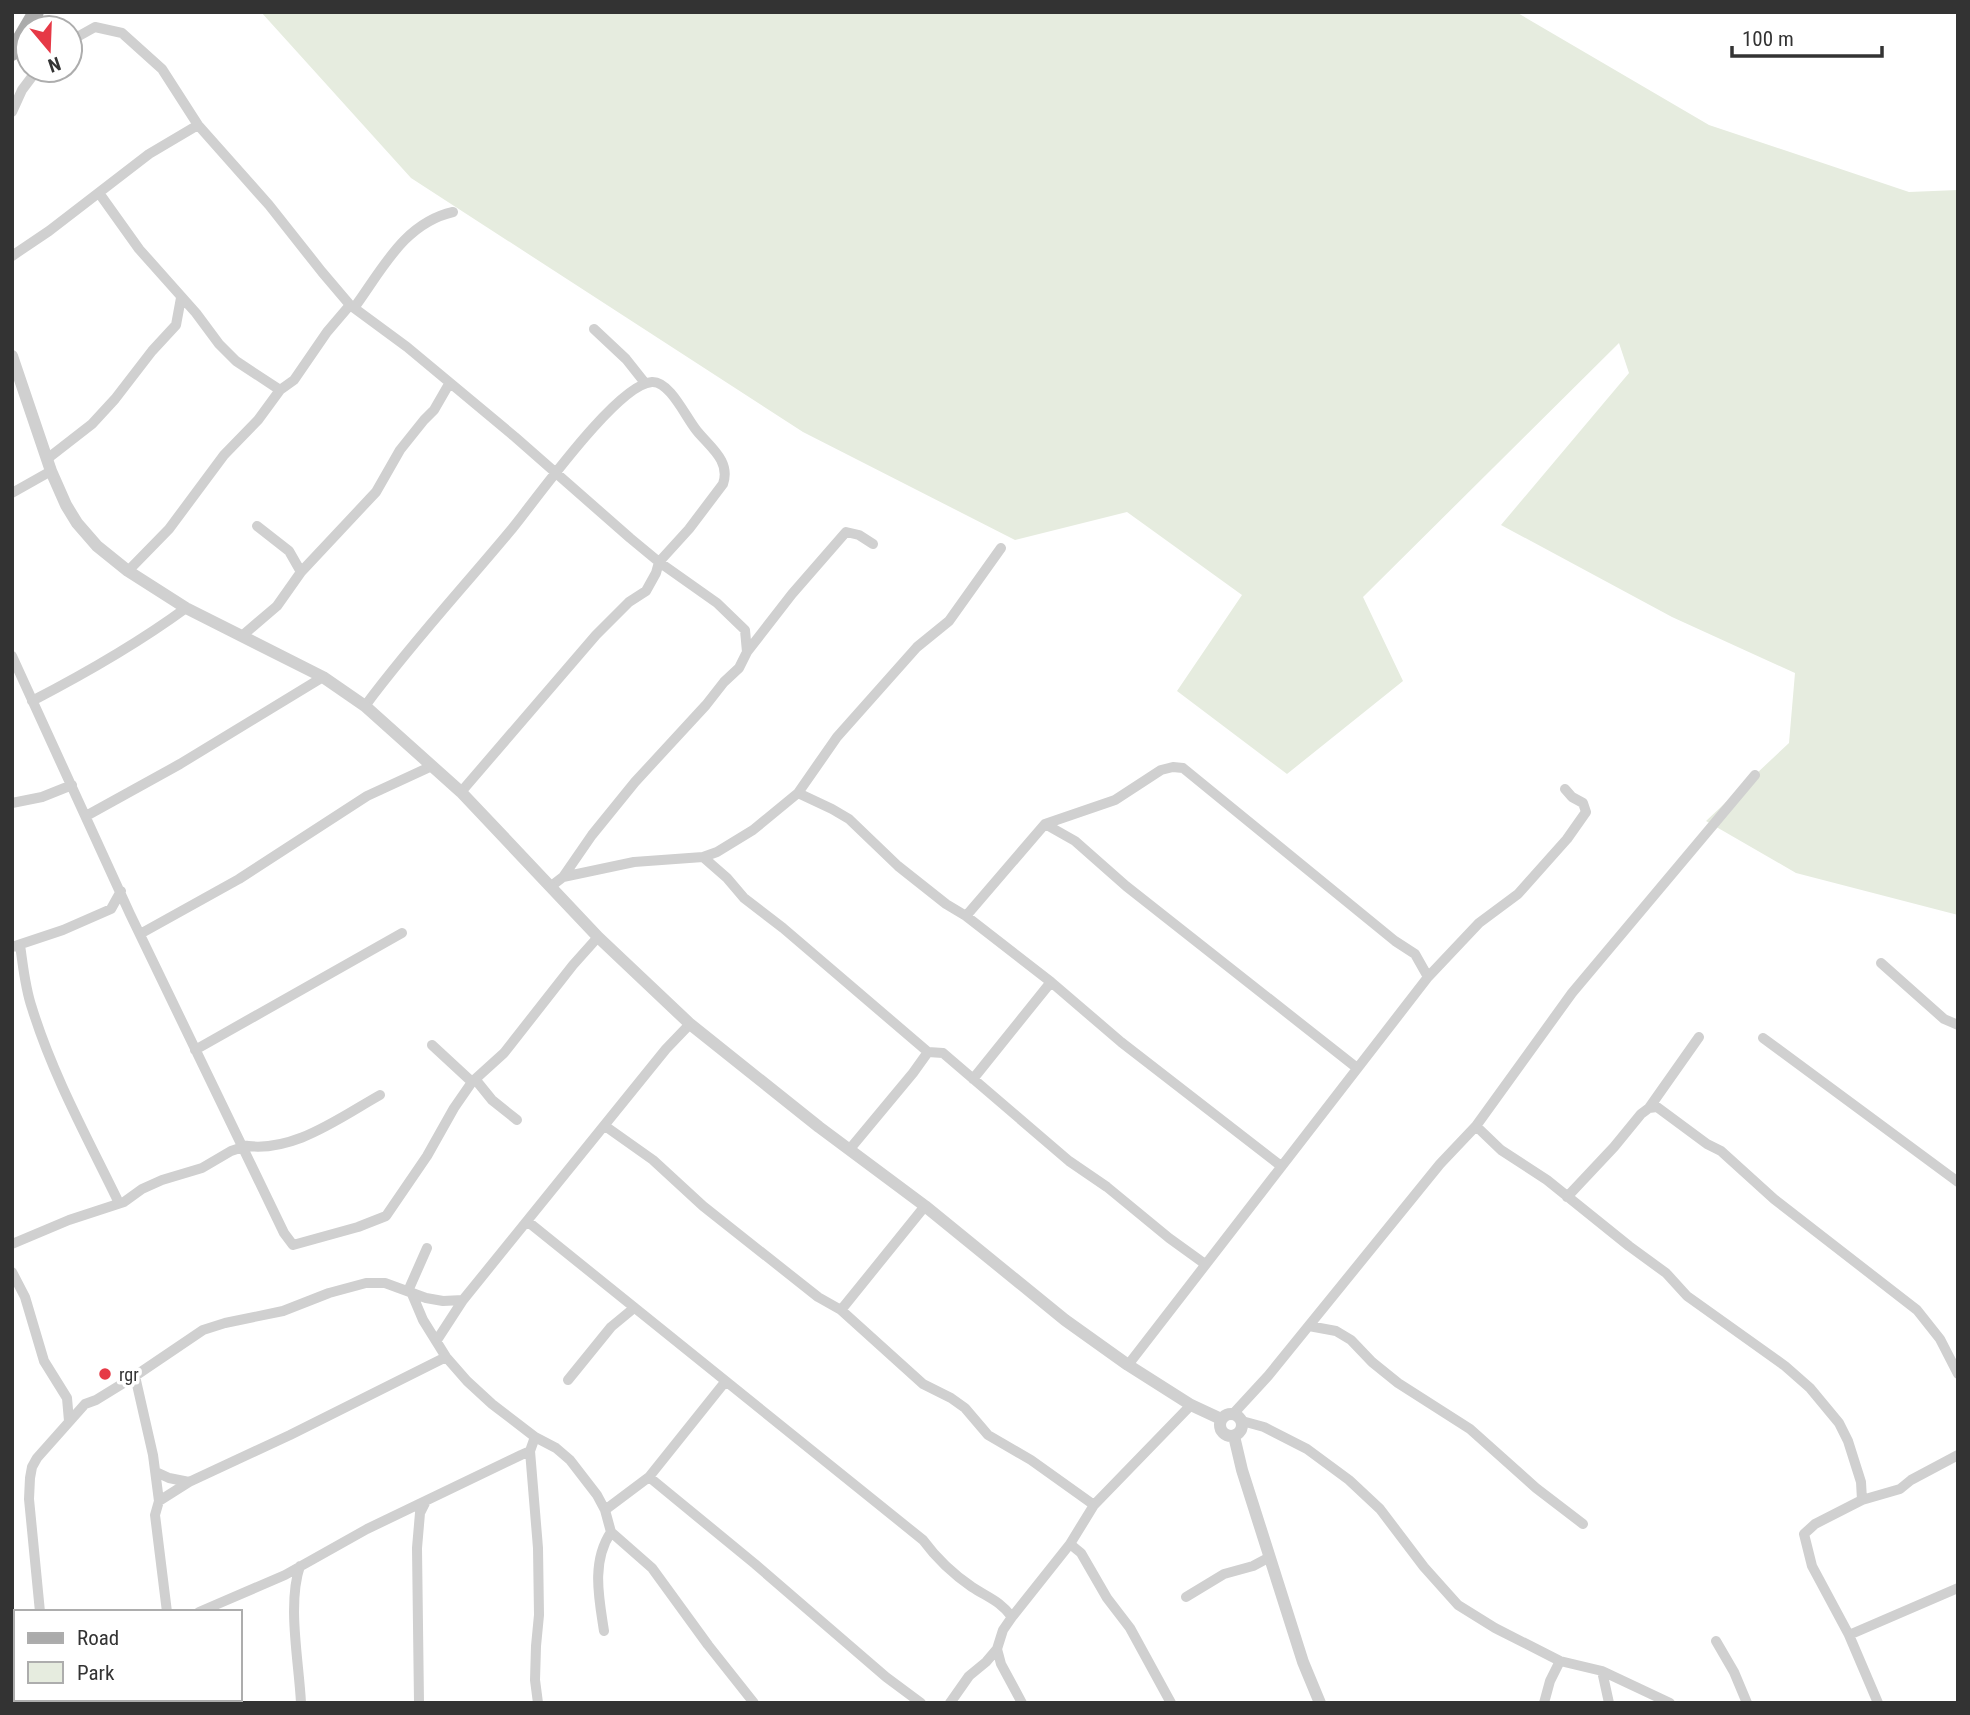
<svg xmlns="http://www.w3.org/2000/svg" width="1970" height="1715" viewBox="0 0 1970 1715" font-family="'Roboto Condensed',sans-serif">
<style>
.green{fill:#e6ecdf}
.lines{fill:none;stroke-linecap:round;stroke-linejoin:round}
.minor{stroke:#d0d0d0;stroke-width:10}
.tertiary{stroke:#d0d0d0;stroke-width:12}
.primary{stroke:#ababab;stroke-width:16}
.poi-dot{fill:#e63946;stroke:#fff;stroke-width:2.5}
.labels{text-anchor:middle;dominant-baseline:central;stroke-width:7;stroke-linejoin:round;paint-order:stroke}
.poi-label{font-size:18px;fill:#333;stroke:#fff;text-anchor:start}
</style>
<rect width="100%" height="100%" fill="#fff"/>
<!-- green -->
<path class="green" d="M261 12H1516L1709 125 1909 192 1958 190V915L1796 873 1706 821 1789 743 1795 673 1672 617 1501 525 1629 373 1619 343 1363 597 1403 681 1287 774 1177 691 1242 595 1127 512 1015 540 803 432 411 178Z"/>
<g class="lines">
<!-- minor -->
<path class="minor" d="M70 41 95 27 122 33 162 69 198 125 269 205 322 272 350 305 407 347 515 437 630 538 659 562 717 603 745 630 747 652
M12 112 22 90 37 70
M99 193 139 249 196 313 219 344 236 361 280 390
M12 256 49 231 149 154 198 125
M354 308C382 270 404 223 453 212
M594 329 626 359 645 383
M47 459 92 424 115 399 152 351 176 325 181 298
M12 493 51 471
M257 526 289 551 301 572
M128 571 169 529 224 455 258 420 280 390 294 380 327 332 350 305
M243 635 277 606 301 572 376 492 400 450 424 420 434 410 449 384
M12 656 130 914 284 1233 293 1245 358 1227 386 1216 427 1156 454 1108 472 1082 504 1053 573 965 598 937
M32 701C86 673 137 644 186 608
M365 706C410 645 462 589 511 530 535 501 617 384 652 382 670 381 686 418 697 431 710 447 731 461 723 484L689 529 659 562 656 573 646 591 629 602 596 635 461 792
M798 793 832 809 849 819 898 866 946 904 966 916 1051 982 1121 1042 1281 1166
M12 803 42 797 72 785
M86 816 180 764 323 677
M1045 824 1075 841 1126 886 1357 1068
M703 857 727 878 744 898 783 928 928 1052 943 1053 1069 1161 1107 1187 1169 1238 1205 1264
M563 877 634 862 703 857 717 852 753 830 798 793 837 737 917 647 949 621 1001 548
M550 887 563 877 592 835 635 782 706 705 724 682 739 668 747 652 792 594 846 532 859 535 873 544
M966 916 1045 824 1115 800 1161 770 1173 767 1183 768 1395 941 1415 954 1428 977 1128 1365
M140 934 239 879 367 796 432 766
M20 945C23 965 25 988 32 1008 53 1076 88 1139 119 1203
M12 947 63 930 111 909 121 891
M1881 963 1944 1019 1958 1025
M1428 977 1479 923 1518 894 1567 839 1586 812 1583 803 1572 797 1565 789
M1763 1038 1958 1182
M432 1045 472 1082
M195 1050 402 933
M475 1079 492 1100 517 1120
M973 1079 1051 982
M1649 1108 1699 1037
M605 1126 653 1160 703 1206 818 1297 841 1310 923 1384 951 1398 965 1408 988 1435 1031 1460 1094 1505
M1476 1126 1572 993 1755 775
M241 1145C291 1155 339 1118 380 1095
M849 1150 913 1073 928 1052
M1567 1197 1614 1147 1641 1114 1649 1108 1657 1107 1707 1144 1721 1151 1774 1199 1917 1310 1940 1339 1958 1374
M527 1221 923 1540C937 1559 953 1574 972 1587 989 1598 1000 1601 1012 1617L1003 1630 997 1649 986 1662 969 1676 950 1703
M12 1244 69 1220 124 1202 142 1189 162 1180 202 1168 231 1151 243 1147
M12 1272 25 1297 44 1361 67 1398 69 1421
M408 1291 427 1248
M412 1294 423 1320 446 1357 467 1381 492 1404 535 1437 556 1448 570 1460 597 1495 605 1510 611 1532 652 1568 708 1645 754 1703
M841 1310 925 1206
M1309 1326 1336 1331 1351 1340 1372 1362 1398 1383 1470 1429 1536 1488 1583 1524
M437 1340 463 1300 666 1049 690 1024
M135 1376 153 1455 159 1501 155 1515 167 1612
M568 1380 611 1327 634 1308
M1233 1414 1268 1376 1440 1164 1476 1126 1501 1150 1547 1180 1629 1246 1666 1273 1687 1296 1785 1366 1810 1388 1839 1423 1848 1441 1861 1482 1862 1500
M1242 1421 1264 1427 1307 1449 1349 1480 1380 1509 1424 1567 1458 1605 1495 1628 1560 1661 1602 1671 1670 1703
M530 1451 538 1548 539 1615 536 1646 535 1680 538 1703
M156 1472 169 1478 189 1482
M649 1477 755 1564 886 1677 921 1703
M159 1501 189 1482 290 1435 446 1357
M605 1510 649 1477 725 1382
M300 1566C287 1604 299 1662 301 1703
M1186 1597 1224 1574 1253 1566 1270 1557
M40 1612 29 1499 30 1478 32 1467 37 1458 85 1404 96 1400 135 1376 203 1330 225 1323 283 1311 329 1293 366 1283H385L426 1298 443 1301 463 1300
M199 1612 285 1575 367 1529 521 1455 530 1451 535 1437
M1012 1617 1070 1544
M604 1631C599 1598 591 1562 611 1532
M1849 1635 1958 1588
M1716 1641 1734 1672 1747 1703
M997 1649 1001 1664 1022 1703
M1602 1671 1609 1703
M49 1699 50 1703
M174 1699V1703
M419 1703 417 1548 420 1513 426 1501
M1171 1703 1130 1628 1107 1598 1081 1553 1070 1544 1094 1505 1191 1405
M1544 1703 1550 1681 1560 1661
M1878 1703 1849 1635 1812 1566 1804 1534 1815 1524 1862 1500 1900 1489 1911 1480 1958 1455"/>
<!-- tertiary -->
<path class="tertiary" d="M12 356 51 471 66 505 77 523 97 546 128 571 186 608 323 677 365 706 461 792 598 937 690 1024 819 1127 925 1206 1065 1320 1128 1365 1191 1405 1221 1419
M1220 1425a11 11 0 1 1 22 0a11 11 0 1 1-22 0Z
M1234 1436 1242 1470 1303 1662 1320 1703"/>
<!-- primary -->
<path class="primary" d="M12 53 36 12"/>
</g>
<!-- markers -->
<circle class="poi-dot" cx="105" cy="1374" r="7"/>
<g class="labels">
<!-- poi labels -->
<g class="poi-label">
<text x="119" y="1374">rgr</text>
</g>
</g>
<!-- border -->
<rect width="1970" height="1715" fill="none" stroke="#333333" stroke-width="28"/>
<!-- legend -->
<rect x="14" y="1610" width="228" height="91" fill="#ffffff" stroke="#adadad" stroke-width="2"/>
<rect x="28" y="1633" width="35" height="10" fill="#ababab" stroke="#adadad" stroke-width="2"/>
<text x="77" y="1645" font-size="21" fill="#333333">Road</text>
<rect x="28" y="1662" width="35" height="21" fill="#e6ecdf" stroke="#adadad" stroke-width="2"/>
<text x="77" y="1680" font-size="21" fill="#333333">Park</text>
<!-- north arrow -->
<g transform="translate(49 49) rotate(161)"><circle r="33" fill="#ffffff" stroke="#adadad" stroke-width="2"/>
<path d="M0-5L12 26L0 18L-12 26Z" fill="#e63946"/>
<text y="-10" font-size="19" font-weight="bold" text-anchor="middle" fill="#333333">N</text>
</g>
<!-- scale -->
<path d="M1732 46v10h150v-10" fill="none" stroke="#333333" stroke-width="3.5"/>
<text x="1742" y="46" font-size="21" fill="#333333" stroke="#ffffff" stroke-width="5" paint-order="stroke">100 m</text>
</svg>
